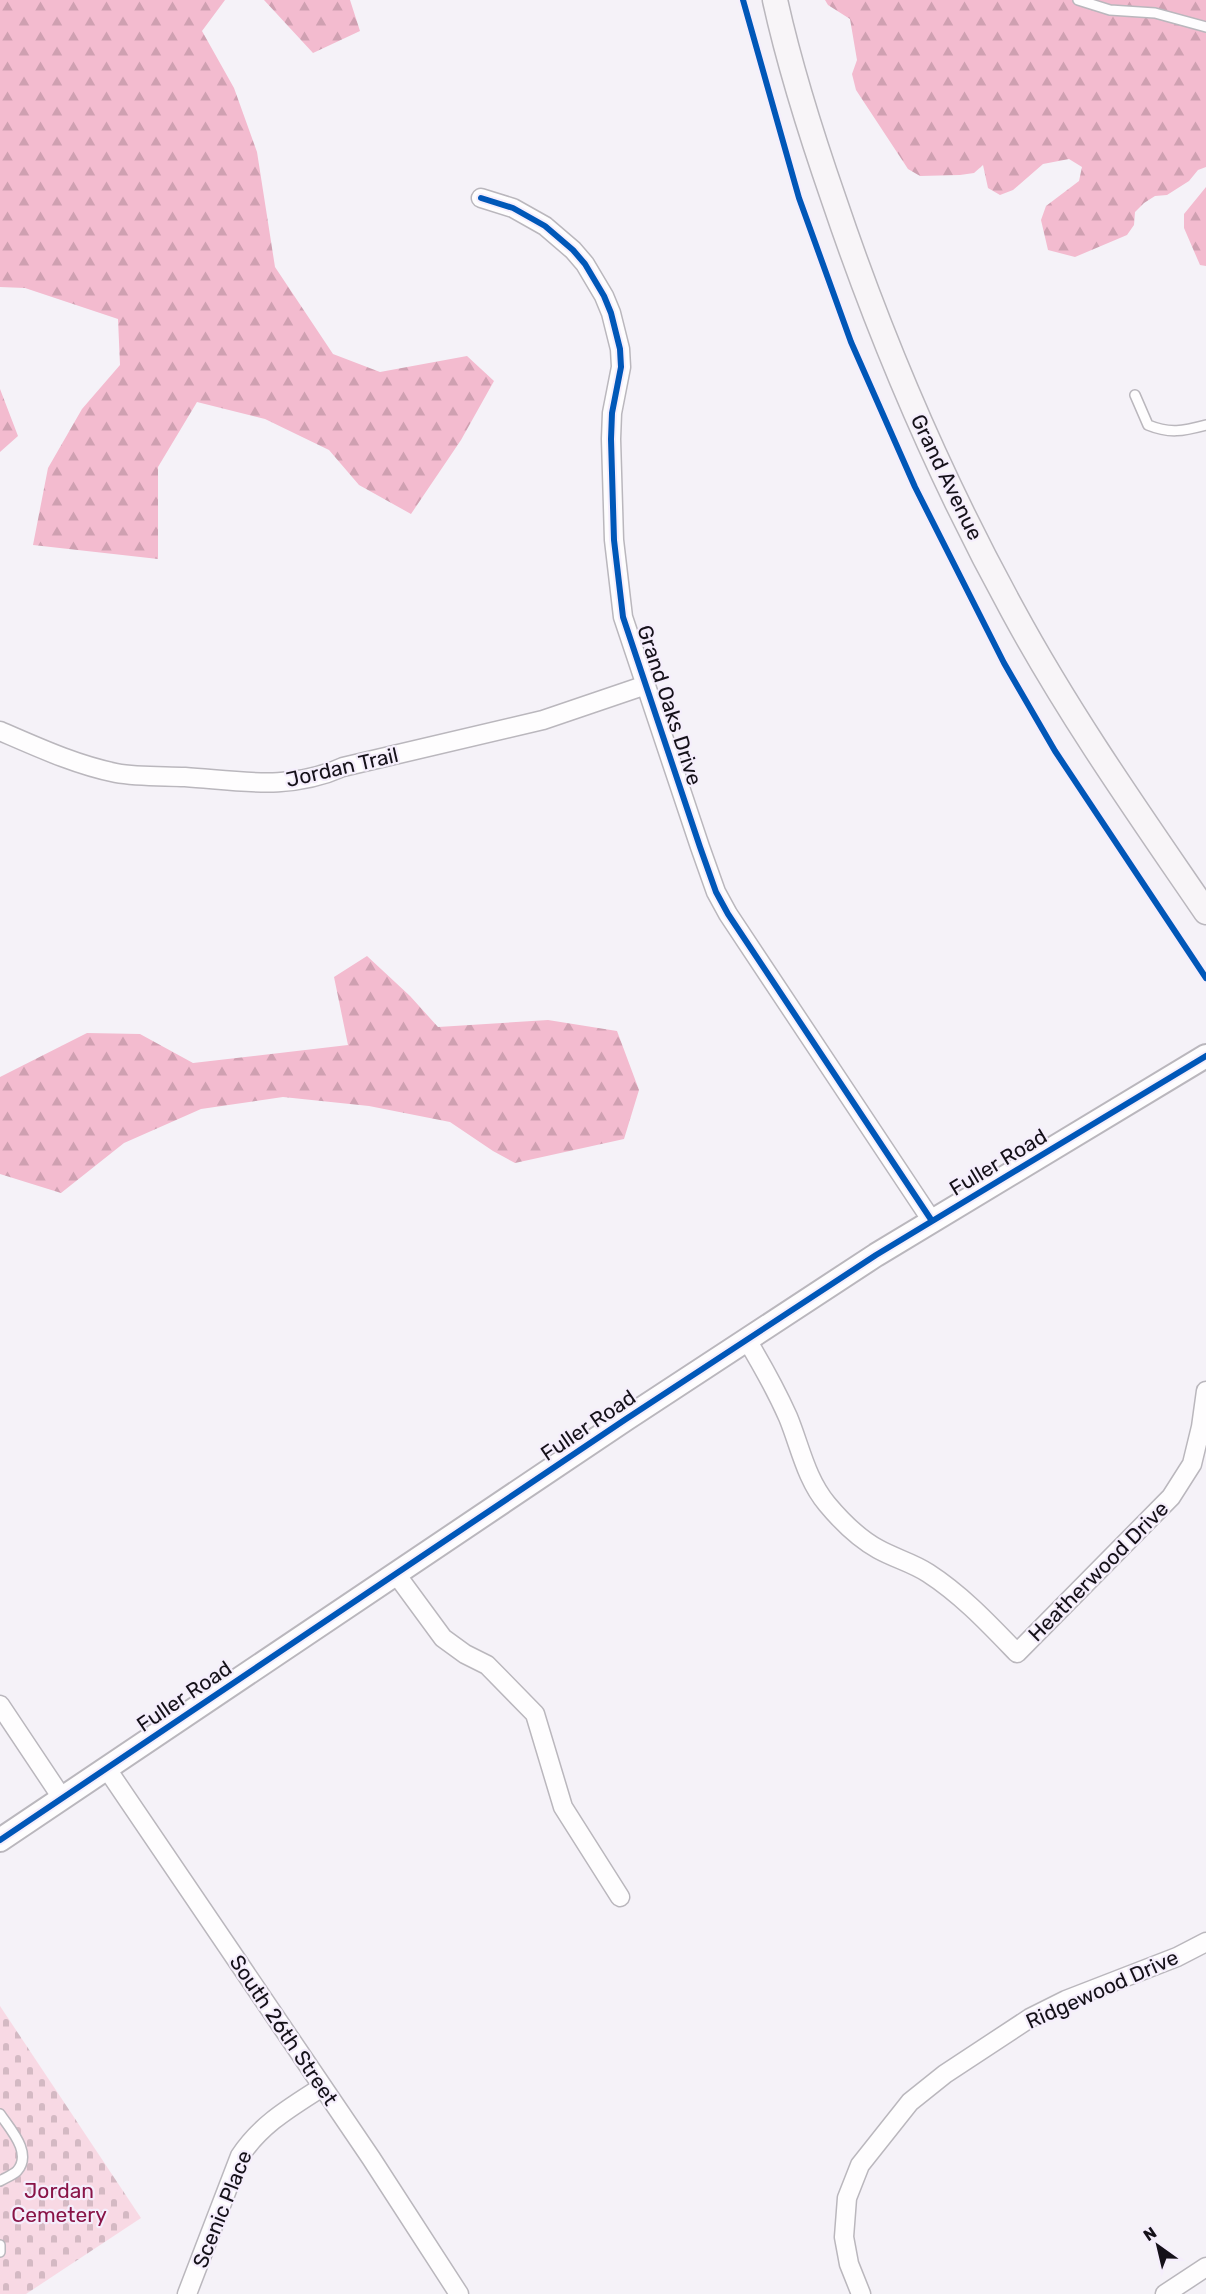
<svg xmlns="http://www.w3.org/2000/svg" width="1206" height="2294" viewBox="0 0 1206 2294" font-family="Rubik,sans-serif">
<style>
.forest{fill:url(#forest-firs)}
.cemetery{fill:url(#cemetery-stones)}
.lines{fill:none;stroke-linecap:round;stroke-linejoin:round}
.service-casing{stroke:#bab7bd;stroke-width:12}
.minor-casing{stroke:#bab7bd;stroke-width:21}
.tertiary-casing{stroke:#bab7bd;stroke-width:26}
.secondary-casing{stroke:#bab7bd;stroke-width:27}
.service{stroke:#fefdfe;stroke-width:9}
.minor{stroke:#fefdfe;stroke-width:18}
.tertiary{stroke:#fefdfe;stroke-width:22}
.secondary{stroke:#f8f5f8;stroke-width:24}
.cycleway-casing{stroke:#f5eefc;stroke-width:10}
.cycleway{stroke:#0057b8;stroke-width:6}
.labels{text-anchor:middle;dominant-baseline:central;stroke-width:4.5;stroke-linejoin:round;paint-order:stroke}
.street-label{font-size:21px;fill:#151119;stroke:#f5eefc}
.park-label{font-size:21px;fill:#891448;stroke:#f5eefc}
</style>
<defs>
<pattern id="forest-firs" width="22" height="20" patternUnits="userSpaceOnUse" patternTransform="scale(1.5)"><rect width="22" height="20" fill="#f3bbcf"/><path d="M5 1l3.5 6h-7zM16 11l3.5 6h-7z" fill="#cfa0b1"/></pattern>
<pattern id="cemetery-stones" width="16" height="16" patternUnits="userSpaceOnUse" patternTransform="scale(1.5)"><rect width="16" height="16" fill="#f8d9e4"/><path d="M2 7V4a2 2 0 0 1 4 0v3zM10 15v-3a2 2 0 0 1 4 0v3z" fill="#d4b9c3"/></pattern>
</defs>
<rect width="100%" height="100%" fill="#f5f2f8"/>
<!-- forest -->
<path class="forest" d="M0 0H225L202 31 234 88 257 152 275 267 333 354 380 372 467 356 494 381 461 440 411 514 359 485 329 450 265 419 197 402 158 467V559L33 545 48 468 82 409 120 365 118 319 25 288 0 287Z
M264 0H350L360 31 313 53Z
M825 0H1206V167L1198 170 1189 181 1167 195 1155 196 1144 203 1135 212 1134 225 1127 235 1075 257 1048 250 1041 220 1046 206 1079 181 1082 167 1069 159 1043 164 1013 190 1000 195 988 188 983 165 974 173 960 175 920 176 908 169 856 90 852 74 857 60 850 19 828 5Z
M1206 187V266L1200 265 1184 228V214Z
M0 389 18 436 0 452Z
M367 956 410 996 438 1027 548 1020 617 1031 639 1090 624 1139 515 1163 493 1151 450 1122 369 1106 283 1097 201 1109 124 1143 61 1193 0 1174V1077L87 1033 140 1034 193 1063 348 1045 334 977Z"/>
<!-- cemetery -->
<path class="cemetery" d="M0 2006 141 2218 26 2294H0Z"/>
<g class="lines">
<defs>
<path id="service" d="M1078 0 1110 10 1155 13 1206 27
M1135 395 1148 425C1170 434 1183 431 1206 425
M0 2114C10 2129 33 2153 17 2171 13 2175 5 2178 0 2181
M0 2245V2252"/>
<path id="minor" d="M481 198 513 208 545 226 573 250 585 264 604 296 611 313 620 349 621 367 612 413 611 439 614 540 623 617 700 847 716 892 728 914 932 1221
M0 731C37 747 76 765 116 773 138 777 163 776 185 777 242 781 289 791 343 767L543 720 646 685
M747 1340C762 1365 776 1390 788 1417 800 1446 806 1479 827 1504 842 1522 858 1538 878 1549 894 1558 913 1563 928 1573 962 1595 989 1624 1017 1653L1171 1497 1192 1464 1201 1427 1206 1391
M396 1574 443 1638 465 1654 487 1665 535 1714 563 1807 620 1897
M0 1705 62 1798
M107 1769 371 2158 459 2294
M187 2294 240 2156C261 2124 291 2107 322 2087
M861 2294 849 2264 844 2237 847 2198 860 2165 910 2102 945 2074 1030 2018 1066 2000 1177 1957 1206 1942
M1165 2294 1206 2267"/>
<path id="tertiary" d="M0 1840 626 1419 876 1255 1206 1056"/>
<path id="secondary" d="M775 0C790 68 811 134 834 200 882 342 941 480 1013 611 1070 716 1139 814 1206 912"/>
</defs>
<!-- service casing -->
<use href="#service" class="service-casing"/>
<!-- minor casing -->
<use href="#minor" class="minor-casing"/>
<!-- tertiary casing -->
<use href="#tertiary" class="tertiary-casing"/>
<!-- secondary casing -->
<use href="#secondary" class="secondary-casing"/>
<!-- service -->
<use href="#service" class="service"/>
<!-- minor -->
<use href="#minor" class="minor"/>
<!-- tertiary -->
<use href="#tertiary" class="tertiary"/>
<!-- secondary -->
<use href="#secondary" class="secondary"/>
<defs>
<path id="cycleway" d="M743 0 799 198 851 342 915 487 1004 663 1055 751 1206 978
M481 198 513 208 545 226 573 250 585 264 604 296 611 313 620 349 621 367 612 413 611 439 614 540 623 617 700 847 716 892 728 914 932 1221
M0 1840 626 1419 876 1255 1206 1056"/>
</defs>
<!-- cycleway casing -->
<use href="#cycleway" class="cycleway-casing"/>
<!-- cycleway -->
<use href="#cycleway" class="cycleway"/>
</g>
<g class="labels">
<!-- street labels -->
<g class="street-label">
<text transform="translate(947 477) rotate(64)">Grand Avenue</text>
<text transform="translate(670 705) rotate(72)">Grand Oaks Drive</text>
<text transform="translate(342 767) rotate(-13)">Jordan Trail</text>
<text transform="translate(998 1162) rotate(-31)">Fuller Road</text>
<text transform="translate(588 1425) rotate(-34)">Fuller Road</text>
<text transform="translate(1098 1571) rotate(-45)">Heatherwood Drive</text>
<text transform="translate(184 1696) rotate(-34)">Fuller Road</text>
<text transform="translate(1102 1989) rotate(-24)">Ridgewood Drive</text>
<text transform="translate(284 2030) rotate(56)">South 26th Street</text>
<text transform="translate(222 2209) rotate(-68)">Scenic Place</text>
</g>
<!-- park labels -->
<g class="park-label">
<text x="59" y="2190">Jordan<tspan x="59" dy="24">Cemetery</tspan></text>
</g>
</g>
<!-- north arrow -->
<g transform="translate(1158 2246) rotate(326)" stroke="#f5eefc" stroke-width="4.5" paint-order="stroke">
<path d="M0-4.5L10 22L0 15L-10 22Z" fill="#151119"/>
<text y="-9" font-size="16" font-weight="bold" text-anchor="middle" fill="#151119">N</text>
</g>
</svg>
